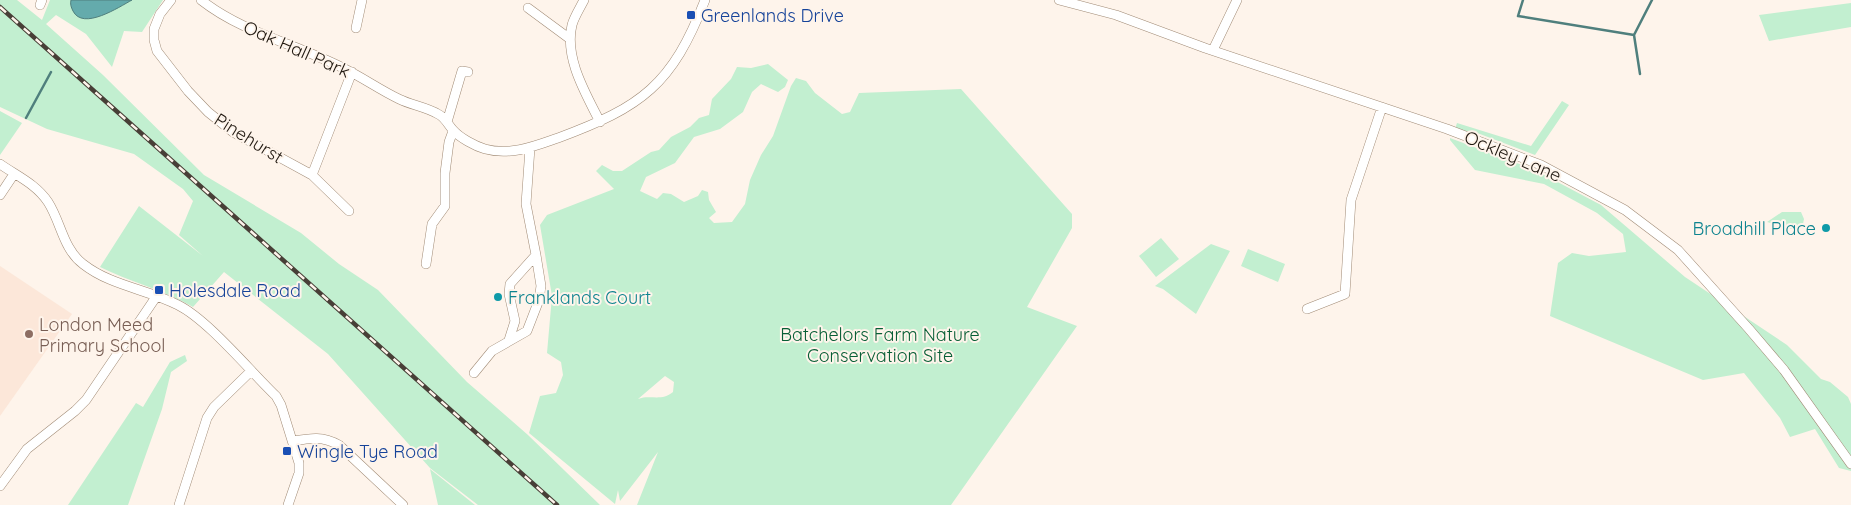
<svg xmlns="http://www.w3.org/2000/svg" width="1851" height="505" viewBox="0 0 1851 505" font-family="Quicksand,sans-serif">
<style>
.education{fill:#fce7d9}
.green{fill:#c2efd0;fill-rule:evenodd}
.water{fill:#64abac;stroke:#4f7f7d}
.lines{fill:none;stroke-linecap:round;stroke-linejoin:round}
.stream{stroke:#4f7f7d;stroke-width:2.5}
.minor-casing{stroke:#a18b76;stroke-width:10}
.minor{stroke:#fff;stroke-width:9}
.rail-casing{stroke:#483f37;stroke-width:4.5}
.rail{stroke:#fef4eb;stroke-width:2.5;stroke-dasharray:8;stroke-linecap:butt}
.transit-dot{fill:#1a4fb4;stroke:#fef4eb;stroke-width:2}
.culture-dot{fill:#0f9aa8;stroke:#fef4eb;stroke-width:2}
.education-dot{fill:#8d6e63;stroke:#fef4eb;stroke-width:2}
.labels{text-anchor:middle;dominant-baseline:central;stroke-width:4;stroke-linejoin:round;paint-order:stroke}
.transit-label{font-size:18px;fill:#164399;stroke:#fef4eb;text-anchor:start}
.street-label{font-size:18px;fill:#1f170f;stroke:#fef4eb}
.culture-label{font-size:18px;fill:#0d838f;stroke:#fef4eb;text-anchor:end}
.education-label{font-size:18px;fill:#785e54;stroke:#fef4eb;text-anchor:start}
.park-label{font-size:18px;fill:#075e35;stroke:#fef4eb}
</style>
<rect width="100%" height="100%" fill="#fef4eb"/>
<!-- education -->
<path class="education" d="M0 266 72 314 0 416Z"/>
<!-- green -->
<path class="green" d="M0 0H17L42 20 50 0H163L142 32 124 31 112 67 86 34 56 15 46 24 103 75 204 175 301 233 339 264 378 290 467 382 528 435 600 505H478L430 468 328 354 224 272 193 307C164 290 130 282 100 267L139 206 203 256 179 235 193 201 183 189 134 154 47 129 0 107Z
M1851 3V27L1769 41 1759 15Z
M768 64 788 80 785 87 778 92 761 84 752 92 743 112 720 129 694 137 675 163 646 177 640 191 657 199 663 193 671 194 684 202 698 196 702 190 708 192 709 200 716 212 709 218 714 223 732 222 745 204 750 180 761 155 773 136 791 86 796 78 806 81 815 93 842 114 850 112 859 93 961 89 1072 214V228L1027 307 1077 326 951 505H637L658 452 620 501 618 490 615 504 529 433 540 396 556 393 563 375 561 362 547 353 552 296 540 225 547 215 614 189 596 171 602 165 613 171H622L651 152 659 150 671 137 690 127 699 118 709 115 712 99 731 79 737 67 751 68ZM665 376 674 382 673 392C661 402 650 394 638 399Z
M1562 101 1569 105 1535 155 1480 134 1455 129 1457 123 1531 146Z
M0 111 22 123 0 155Z
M1450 138 1533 169 1601 205 1685 277 1787 345 1821 379 1830 382 1848 397 1851 404V471L1839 468 1815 429 1790 437 1780 418 1744 373 1703 380 1550 316 1558 263 1572 253 1589 256 1626 252 1623 234 1597 213 1544 184 1475 170 1450 140Z
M1782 212H1801L1804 219 1803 224 1792 229 1767 222Z
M1161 238 1179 259 1156 277 1139 256Z
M1211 244 1230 251 1196 314 1163 289 1155 286Z
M1248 249 1285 264 1278 282 1241 266Z
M185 355 187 361 171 372 162 409 128 505H68L136 403 143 407 170 362Z
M430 469 475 505H438Z"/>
<!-- water -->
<path class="water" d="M71 0H132C119 7 83 31 73 11 71 7 70 4 71 0Z"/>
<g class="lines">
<!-- stream -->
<path class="stream" d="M1523 0 1518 16 1634 35
M1640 74 1634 35 1652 0
M26 118 51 72"/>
<defs>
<path id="minor" d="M171 0 160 14 154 29V40L157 51 188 91 208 112 233 132 312 175 349 211
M201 0C243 33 296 44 343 68 362 77 380 90 399 99 411 105 426 107 438 114 445 117 448 125 453 130 460 138 475 146 485 149 511 156 535 146 558 138 642 107 672 85 705 0
M584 0C580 8 574 17 572 25 564 58 586 94 600 122
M1059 0 1116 15 1205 48 1447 129 1541 165 1625 210 1678 250 1749 329 1784 370 1851 464
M40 5 42 0
M528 8 570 39
M356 28 362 0
M1213 50 1237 0
M447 122 462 71 468 72
M0 164C17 176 36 184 48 202 61 222 63 249 83 264 111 286 147 289 178 305 208 320 249 370 276 396L281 405 299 463V473L288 505
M312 175 352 72
M0 195 14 174
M426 264 432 224 445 206V173L449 142 453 131
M1307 309 1345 294 1351 200 1382 107
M509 340 515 321 509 294 510 284 536 255 526 204 530 148
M474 373 492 351 527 331 539 300 541 286 536 255
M293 441C311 438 323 436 339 445L403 505
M0 486 27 449 75 411 86 400 156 297
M179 505 207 418 214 407 250 372"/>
</defs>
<!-- minor casing -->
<use href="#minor" class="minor-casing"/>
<!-- minor -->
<use href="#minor" class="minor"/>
<defs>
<path id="rail" d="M0 7 557 505"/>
</defs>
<!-- rail casing -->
<use href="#rail" class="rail-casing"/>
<!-- rail -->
<use href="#rail" class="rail"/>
</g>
<!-- markers -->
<g class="transit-dot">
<rect x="686" y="10" width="10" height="10" rx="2.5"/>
<rect x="154" y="285" width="10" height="10" rx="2.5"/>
<rect x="282" y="446" width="10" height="10" rx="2.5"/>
</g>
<g class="culture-dot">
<circle cx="1826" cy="228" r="5"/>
<circle cx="498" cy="297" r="5"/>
</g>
<circle class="education-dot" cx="29" cy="334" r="5"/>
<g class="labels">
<!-- transit labels -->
<g class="transit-label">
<text x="701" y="15">Greenlands Drive</text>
<text x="169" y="290">Holesdale Road</text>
<text x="297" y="451">Wingle Tye Road</text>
</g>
<!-- street labels -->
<g class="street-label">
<text transform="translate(297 49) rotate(24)">Oak Hall Park</text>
<text transform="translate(249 138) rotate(32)">Pinehurst</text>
<text transform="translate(1513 156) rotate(23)">Ockley Lane</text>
</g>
<!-- culture labels -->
<g class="culture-label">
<text x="1816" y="228">Broadhill Place</text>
<text x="508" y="297" text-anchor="start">Franklands Court</text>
</g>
<!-- education labels -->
<g class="education-label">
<text x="39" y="324">London Meed<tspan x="39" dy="21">Primary School</tspan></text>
</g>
<!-- park labels -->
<g class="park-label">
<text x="880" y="334">Batchelors Farm Nature<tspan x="880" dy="21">Conservation Site</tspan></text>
</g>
</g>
</svg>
